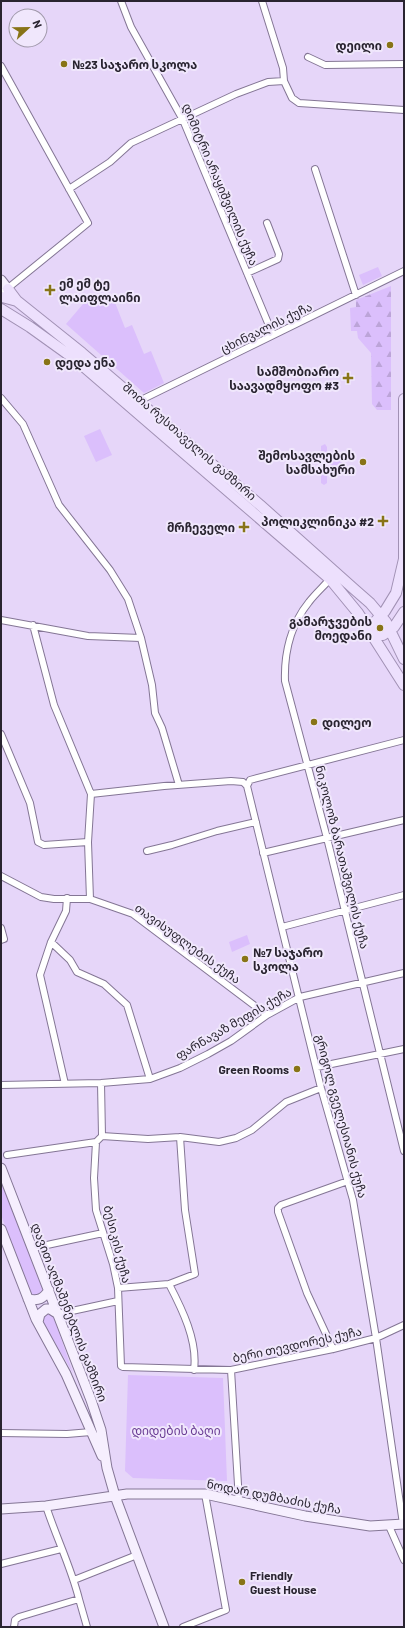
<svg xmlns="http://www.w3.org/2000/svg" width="405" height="1628" viewBox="0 0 405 1628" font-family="Barlow,'Noto Sans Georgian',sans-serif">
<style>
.green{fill:#dbbffc}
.forest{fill:url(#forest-firs)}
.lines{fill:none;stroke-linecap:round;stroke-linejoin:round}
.minor-casing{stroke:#847695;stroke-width:8}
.secondary-casing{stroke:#847695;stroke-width:11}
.primary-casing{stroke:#a191b4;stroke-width:12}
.minor{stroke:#fff;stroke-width:6}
.secondary{stroke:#f6effe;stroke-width:9}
.primary{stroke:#ede0fd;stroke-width:10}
.poi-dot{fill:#887417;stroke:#f0e7fc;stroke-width:1.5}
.labels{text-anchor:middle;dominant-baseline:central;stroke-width:4;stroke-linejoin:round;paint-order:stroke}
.poi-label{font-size:12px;font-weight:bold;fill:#292430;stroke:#f0e7fc;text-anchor:end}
.street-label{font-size:12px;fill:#292430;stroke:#f0e7fc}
.park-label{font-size:12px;fill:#6a3c94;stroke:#f0e7fc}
</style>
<defs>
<pattern id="forest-firs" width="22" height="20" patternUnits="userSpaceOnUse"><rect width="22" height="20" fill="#dbbffc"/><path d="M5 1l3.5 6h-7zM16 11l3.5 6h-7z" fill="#bca4d8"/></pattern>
</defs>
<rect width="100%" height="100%" fill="#e6d6f9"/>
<!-- green -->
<path class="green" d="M378 267 382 276 363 285 359 275Z
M103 295 106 303 114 300 125 328 132 325 144 354 151 351 164 383 144 393 66 324 89 297Z
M100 429 112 455 96 462 84 436Z
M325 444 327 447V483L324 485 321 483V446Z
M330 454H342V474H330Z
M247 935 250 944 232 952 229 942Z
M1 1181 43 1291 41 1296H33L31 1294 1 1215Z
M48 1314H50L54 1318 73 1373 44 1324 42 1318Z
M128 1375 223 1378 227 1481 133 1478 125 1471Z"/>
<!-- forest -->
<path class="forest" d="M391 286V410H377L372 404 371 353 358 338 357 331H351L350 308 356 307V300Z"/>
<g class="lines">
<defs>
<path id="minor" d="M121 1 131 27 183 120 273 335
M262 1 283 68 284 81
M308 57 325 65 404 64
M1 66 88 223 2 293
M315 169 356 295
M69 189 110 162 131 143 236 94 268 82 284 81 292 98 299 103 404 110
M247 273 278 259 279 254 267 223
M1 398 23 424 59 505 110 570 128 599 141 638 152 685 155 713 162 728 179 785
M137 402 404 271
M330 579C323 587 315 594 309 602 291 624 284 653 285 681L327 838 404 1151
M1 620 88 636 141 638
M33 625 54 705 91 794 88 842 90 899
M1 734 30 803 38 842 44 845 88 842
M247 786 250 780 404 740
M91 794 164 786 231 781 243 782 247 786 321 1088 353 1200 376 1338 403 1524
M147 851 172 845 217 831 256 822
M263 853 404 820
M1 876 41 897 54 899H90L133 914 267 1015
M282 927 404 895
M1 928 4 939 1 940
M51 942 70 960 77 972 104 984 127 1005 150 1079
M317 1067 404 1049
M101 1083 102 1136 96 1142 94 1178 96 1210 113 1264 118 1288 121 1366 123 1367 231 1370 333 1349 376 1338 404 1325
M65 1084 40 975 51 942 66 911 67 898
M1 1085 101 1083 150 1079 180 1068 208 1054 231 1041 267 1015 300 997 404 973
M102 1136 148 1139 180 1137 219 1142 236 1138 252 1130 286 1102 321 1088
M7 1155 96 1142
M33 1248 103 1233
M169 1284C182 1309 198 1341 194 1370
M118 1288 169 1284 195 1274 185 1210 180 1137
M58 1314 118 1301
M333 1349 307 1293 278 1212V1208L281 1205 348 1181
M231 1370 239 1501
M1 1433 67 1434 91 1432
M389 1526 404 1560
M1 1564 61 1549
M74 1580 137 1555
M79 1599 87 1627
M14 1627 15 1620 19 1617 79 1599C71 1567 56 1537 46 1506
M183 1627 226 1610 205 1494"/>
<path id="secondary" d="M1 280 8 289
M1 1168 91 1400 101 1430 107 1468 115 1496 164 1627
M1 1229 36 1319 66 1374 102 1456
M28 1299C39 1301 43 1299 49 1290
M38 1322 40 1314 46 1309H50L58 1314
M1 1509 46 1506 127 1494H205L305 1516 370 1526 404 1524"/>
<path id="primary" d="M8 289 17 301
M2 297 17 301 82 353 260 505 354 589 370 603 386 622 404 659
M1 309 30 327 76 360 330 579 358 613 404 685
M404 399V560
M373 633V624L385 611 396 593 404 559
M373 633 383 635 394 627 404 612"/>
</defs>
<!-- minor casing -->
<use href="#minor" class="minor-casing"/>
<!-- secondary casing -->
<use href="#secondary" class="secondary-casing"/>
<!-- primary casing -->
<use href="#primary" class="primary-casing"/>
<!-- minor -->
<use href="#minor" class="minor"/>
<!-- secondary -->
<use href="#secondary" class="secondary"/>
<!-- primary -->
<use href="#primary" class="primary"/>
</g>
<!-- markers -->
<g class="poi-dot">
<circle cx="390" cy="45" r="4"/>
<circle cx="64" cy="64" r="4"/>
<path d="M48 284h4v4h4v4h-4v4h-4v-4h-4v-4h4z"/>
<circle cx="47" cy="362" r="4"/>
<path d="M346 372h4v4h4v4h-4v4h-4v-4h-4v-4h4z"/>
<circle cx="363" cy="462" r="4"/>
<path d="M381 515h4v4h4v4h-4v4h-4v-4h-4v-4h4z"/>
<path d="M242 521h4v4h4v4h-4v4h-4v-4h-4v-4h4z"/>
<circle cx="380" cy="628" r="4"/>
<circle cx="314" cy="722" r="4"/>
<circle cx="245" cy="959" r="4"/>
<circle cx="297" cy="1069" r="4"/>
<circle cx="242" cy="1582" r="4"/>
</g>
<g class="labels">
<!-- poi labels -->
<g class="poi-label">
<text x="382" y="45">დეილი</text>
<text x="72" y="64" text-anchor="start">№23 საჯარო სკოლა</text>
<text x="59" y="283" text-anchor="start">ემ ემ ტე<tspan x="59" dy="14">ლაიფლაინი</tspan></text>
<text x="55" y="362" text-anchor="start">დედა ენა</text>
<text x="339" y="371">სამშობიარო<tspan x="339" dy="14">საავადმყოფო #3</tspan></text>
<text x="355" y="455">შემოსავლების<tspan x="355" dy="14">სამსახური</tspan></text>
<text x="374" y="521">პოლიკლინიკა #2</text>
<text x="235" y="527">მრჩეველი</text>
<text x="372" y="621">გამარჯვების<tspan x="372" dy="14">მოედანი</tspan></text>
<text x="322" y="722" text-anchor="start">დილეო</text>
<text x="253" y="952" text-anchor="start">№7 საჯარო<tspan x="253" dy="14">სკოლა</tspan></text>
<text x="289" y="1069">Green Rooms</text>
<text x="250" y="1575" text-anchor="start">Friendly<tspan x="250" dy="14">Guest House</tspan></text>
</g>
<!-- street labels -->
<g class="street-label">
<text transform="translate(221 184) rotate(67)">დიმიტრი არაყიშვილის ქუჩა</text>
<text transform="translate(266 327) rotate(-26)">ცხინვალის ქუჩა</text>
<text transform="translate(190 441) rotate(41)">შოთა რუსთაველის გამზირი</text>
<text transform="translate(343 857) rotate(76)">ნიკოლოზ ბარათაშვილის ქუჩა</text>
<text transform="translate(188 943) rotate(36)">თავისუფლების ქუჩა</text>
<text transform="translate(233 1023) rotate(-30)">ფარნავაზ მეფის ქუჩა</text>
<text transform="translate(342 1116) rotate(75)">გრიგოლ გველესიანის ქუჩა</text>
<text transform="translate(118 1244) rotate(76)">ბესიკის ქუჩა</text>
<text transform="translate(70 1312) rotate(69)">დავით აღმაშენებლის გამზირი</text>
<text transform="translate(297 1344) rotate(-12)">ბერი თევდორეს ქუჩა</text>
<text transform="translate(274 1496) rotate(11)">ნოდარ დუმბაძის ქუჩა</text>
</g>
<!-- park labels -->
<g class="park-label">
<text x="176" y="1430">დიდების ბაღი</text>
</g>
</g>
<!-- border -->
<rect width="405" height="1628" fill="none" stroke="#292430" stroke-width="4"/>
<!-- north arrow -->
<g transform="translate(28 28) rotate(68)"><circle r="19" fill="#f0e7fc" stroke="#a099aa"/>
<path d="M0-3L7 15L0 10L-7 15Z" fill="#887417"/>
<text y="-6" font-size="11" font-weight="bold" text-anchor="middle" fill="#292430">N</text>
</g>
</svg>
